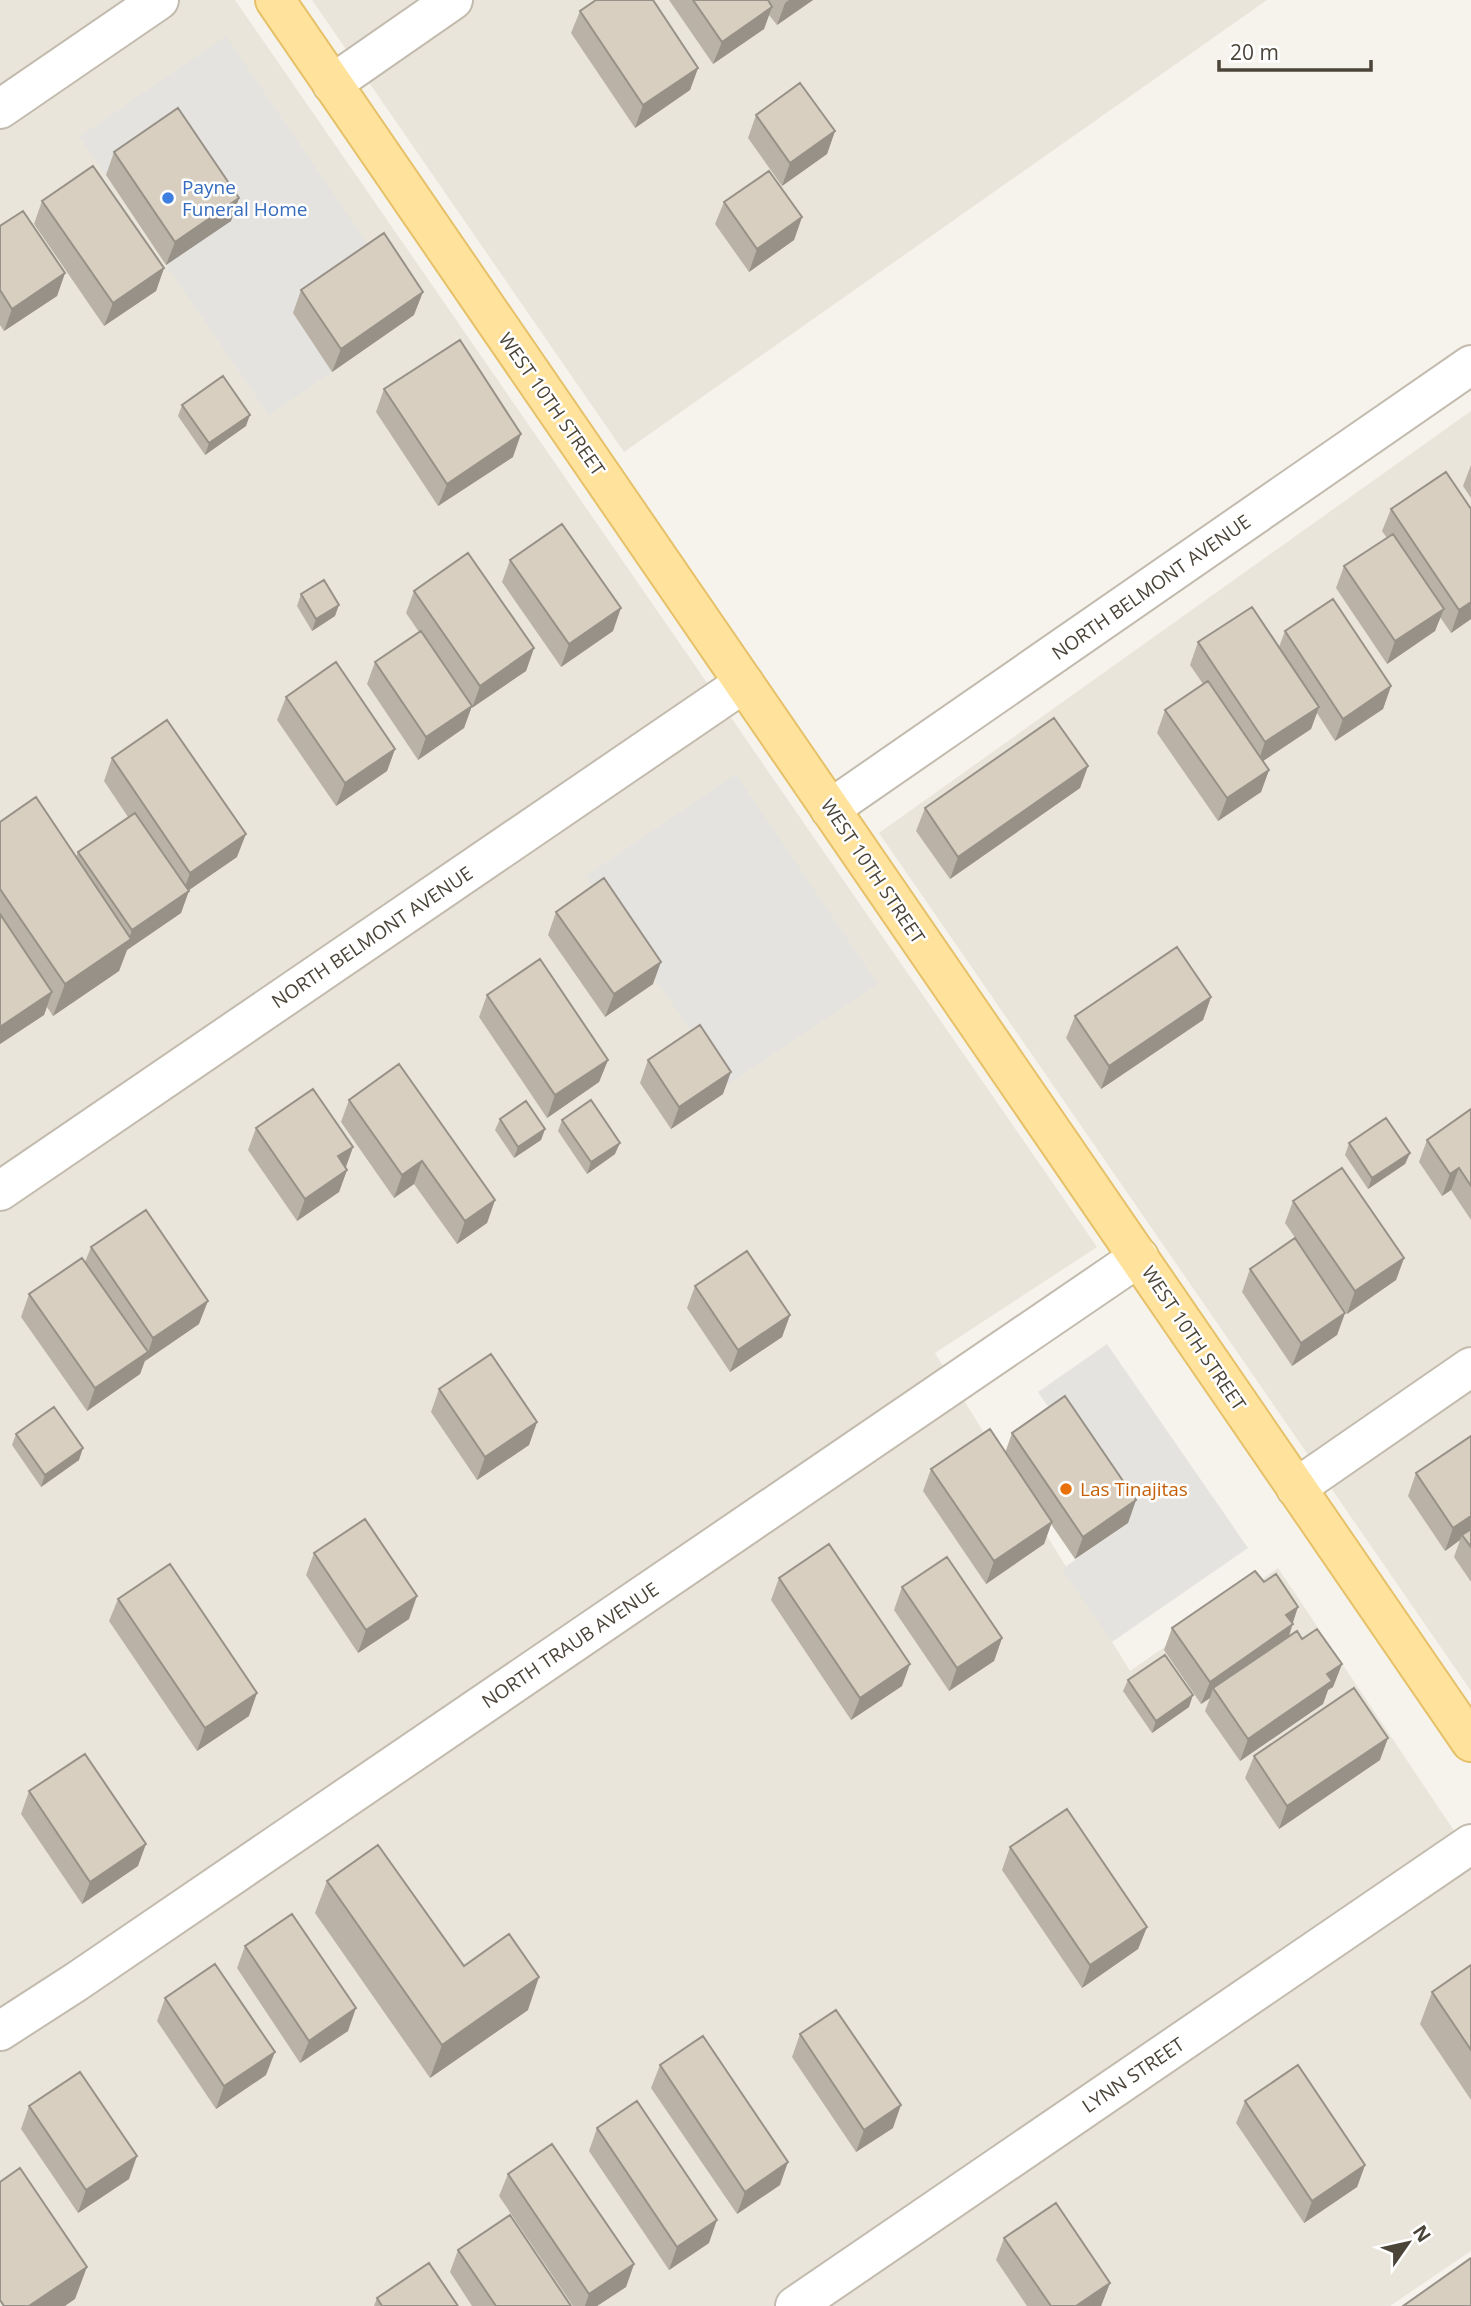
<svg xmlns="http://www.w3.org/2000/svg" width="1471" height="2306" viewBox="0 0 1471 2306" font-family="'Open Sans',sans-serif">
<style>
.residential{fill:#eae5da}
.parking{fill:#e5e3e0}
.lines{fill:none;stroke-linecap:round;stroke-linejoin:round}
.minor-casing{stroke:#c2bbae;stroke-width:42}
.major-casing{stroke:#e6c16a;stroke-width:42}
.minor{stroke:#fff;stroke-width:38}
.major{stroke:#ffe39c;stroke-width:38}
.wall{fill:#bab2a6}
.shaded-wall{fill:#979187}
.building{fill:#d8cfc1;stroke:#979187;stroke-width:2}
.shop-dot{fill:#3f7fe0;stroke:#fff;stroke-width:2.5}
.food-dot{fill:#e8710a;stroke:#fff;stroke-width:2.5}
.labels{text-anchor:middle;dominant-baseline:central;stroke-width:5;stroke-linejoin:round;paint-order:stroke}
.shop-label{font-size:19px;fill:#366cbe;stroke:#fff;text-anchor:start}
.street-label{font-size:19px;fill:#4b4439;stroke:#fff}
.food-label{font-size:19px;fill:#c56008;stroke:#fff;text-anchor:start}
</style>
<rect width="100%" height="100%" fill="#f6f3ec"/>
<!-- residential -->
<path class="residential" d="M0 0H235L1097 1247 935 1353 1130 1671 1278 1568 1471 1856V2251L1390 2306H0Z
M312 0H1267L624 452Z
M1471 411V1691L879 833Z"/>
<!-- parking -->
<path class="parking" d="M226 36 376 256 293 313 332 372 269 415 166 265 230 221 106 175 79 137Z
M736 774 878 984 727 1085 586 876Z
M1107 1344 1248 1548 1112 1642 1062 1569 1128 1523 1038 1392Z"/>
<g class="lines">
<defs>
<path id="minor" d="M332 84 453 0
M0 109 159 0
M830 809 1471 365
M0 1191 744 683
M1296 1488 1471 1367
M0 2031 76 1982 1139 1257
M795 2306 1471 1844"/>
<path id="major" d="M275 0 1471 1742"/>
</defs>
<!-- minor casing -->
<use href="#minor" class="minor-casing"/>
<!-- major casing -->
<use href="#major" class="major-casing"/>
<!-- minor -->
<use href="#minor" class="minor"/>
<!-- major -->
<use href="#major" class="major"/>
</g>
<!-- wall -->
<path class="wall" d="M669 0H813L777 25 769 15 764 29 713 64Z
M580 11 698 68 690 90 635 128 571 33Z
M756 115 835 131 827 154 782 186 748 138Z
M114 152 239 198 231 221 166 265 106 175Z
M42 201 164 268 156 291 104 326 34 224Z
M724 202 802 217 794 240 749 272 715 224Z
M0 226 65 273 57 296 4 331 0 325Z
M301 290 414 315 332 372 293 313Z
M384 389 513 457 438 506 376 412Z
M182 405 246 426 205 455 178 416Z
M1471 465V498L1463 486Z
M1391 509 1471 619 1451 633 1440 617 1435 631 1387 664 1336 588 1344 566 1387 538 1382 531Z
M510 560 613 631 561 667 502 582Z
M414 591 534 648 526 671 471 708 464 728 418 760 367 684 375 662 419 632 406 613Z
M301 594 335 616 312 631 297 606Z
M1285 631 1391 686 1383 709 1335 741 1317 713 1311 729 1263 761 1269 770 1261 792 1218 821 1157 733 1165 710 1203 684 1190 665 1198 642 1279 647Z
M286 697 395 749 387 771 336 806 277 720Z
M112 758 237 857 188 890 181 913 127 950 119 971 53 1016 47 1007 44 1015 0 1044V822L76 857 78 852 128 817 104 781Z
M1088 766 1080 788 950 879 916 831 925 808Z
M556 912 653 984 605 1017 548 935Z
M487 995 608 1060 599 1082 547 1118 479 1017Z
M1211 997 1203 1020 1101 1089 1066 1038 1075 1016Z
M648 1060 723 1094 671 1129 640 1083Z
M349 1100 495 1200 487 1223 457 1244 414 1184 394 1198 341 1122Z
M1471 1109V1220L1451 1190 1442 1196 1419 1162 1427 1140Z
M500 1119 545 1129 541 1140 514 1158 495 1130Z
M562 1120 615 1154 587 1174 558 1131Z
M256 1128 353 1147 346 1167 347 1170 339 1192 297 1221 248 1150Z
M1349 1143 1410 1153 1405 1164 1368 1189 1345 1155Z
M1293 1201 1404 1258 1396 1280 1347 1314 1285 1223Z
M91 1247 199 1324 145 1361 140 1374 87 1411 21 1317 29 1294 85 1262Z
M1250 1269 1345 1313 1337 1335 1292 1366 1242 1292Z
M695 1286 790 1315 782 1337 730 1372 687 1308Z
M439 1389 537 1422 529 1445 477 1480 431 1412Z
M1012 1433 1136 1500 1128 1523 1075 1559 1051 1524 1044 1544 986 1584 923 1491 931 1469 1005 1453Z
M16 1434 79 1460 41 1487 12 1445Z
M1471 1436V1582L1454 1557 1460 1540 1445 1551 1408 1496 1416 1473Z
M314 1553 409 1619 358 1653 306 1575Z
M779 1578 902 1686 851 1720 771 1600Z
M902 1587 1002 1638 994 1661 949 1691 894 1610Z
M118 1599 249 1716 197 1751 109 1621Z
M1293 1623 1289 1637 1302 1639 1342 1664 1333 1687 1328 1690 1323 1704 1240 1761 1205 1711 1210 1698 1201 1704 1164 1650 1172 1628Z
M1128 1680 1189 1707 1152 1733 1123 1691Z
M1254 1756 1380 1760 1279 1829 1245 1778Z
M29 1791 138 1866 82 1904 21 1814Z
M1010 1847 1147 1927 1138 1949 1082 1988 1002 1870Z
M327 1881 464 1966 528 2010 430 2078 315 1913Z
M245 1946 348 2031 300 2063 237 1968Z
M1471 1965V2100L1420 2024 1432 1992Z
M165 1998 266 2075 216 2109 157 2021Z
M800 2034 893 2128 856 2152 792 2057Z
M660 2065 780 2185 737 2214 651 2088Z
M1245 2101 1365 2165 1357 2187 1304 2223 1236 2123Z
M29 2106 129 2179 78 2213 21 2129Z
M597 2128 709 2243 669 2270 589 2151Z
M508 2174 634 2264 626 2287 597 2306H573L499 2196Z
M1004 2238 1110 2283 1101 2306H1027L996 2260Z
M458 2250 571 2306H472L450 2272Z
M377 2298 458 2306H374Z"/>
<!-- shaded-wall -->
<path class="shaded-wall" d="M789 0H813L777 25 785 3Z
M772 7 764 29 713 64 722 42Z
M698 68 690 90 635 128 643 105Z
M835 131 827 154 782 186 790 163Z
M239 198 231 221 166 265 175 242Z
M802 217 794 240 749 272 757 249Z
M164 268 156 291 104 326 113 303Z
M65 273 57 296 4 331 12 309Z
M423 292 414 315 332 372 341 349Z
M250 415 246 426 205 455 209 443Z
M521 434 513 457 438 506 447 484Z
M1471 602V619L1451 633 1459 610Z
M339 605 335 616 312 631 316 619Z
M621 608 613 631 561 667 569 644Z
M1444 609 1435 631 1387 664 1395 641Z
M534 648 526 671 472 708 480 686Z
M1391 686 1383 709 1335 741 1343 719Z
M472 706 464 728 418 760 426 737Z
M1319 707 1311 729 1257 765 1265 742Z
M395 749 387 771 336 806 345 783Z
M1088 766 1080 788 950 879 958 857Z
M1269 770 1261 792 1218 821 1227 798Z
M246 834 237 857 182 895 190 873Z
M189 891 181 913 127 950 119 971 53 1016 65 984 128 941 132 930Z
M661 962 653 984 605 1017 614 994Z
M52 992 44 1015 0 1044V1027Z
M1211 997 1203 1020 1101 1089 1109 1066Z
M608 1060 599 1082 547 1118 555 1095Z
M731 1072 723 1094 671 1129 679 1107Z
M545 1129 541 1140 514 1158 518 1147Z
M620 1143 615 1154 587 1174 591 1162Z
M353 1147 345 1169 338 1156Z
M1410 1153 1405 1164 1368 1189 1372 1178Z
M422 1161 414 1184 394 1198 402 1175Z
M1459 1168 1451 1190 1442 1196 1450 1174Z
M347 1170 339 1192 297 1221 305 1199Z
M495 1200 487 1223 457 1244 465 1221Z
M1404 1258 1396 1280 1347 1314 1355 1291Z
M208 1301 199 1324 145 1361 153 1338Z
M1345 1313 1337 1335 1292 1366 1301 1343Z
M790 1315 782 1337 730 1372 738 1350Z
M148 1352 140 1374 87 1411 95 1388Z
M537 1422 529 1445 477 1480 485 1457Z
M83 1448 79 1460 41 1487 45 1475Z
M1136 1500 1128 1523 1075 1559 1083 1537Z
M1471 1516V1533L1462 1535 1460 1540 1445 1551 1453 1528Z
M1052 1522 1044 1544 986 1584 994 1561Z
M417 1596 409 1619 358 1653 366 1630Z
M1298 1607 1285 1647 1213 1688 1210 1698 1201 1704 1210 1682 1286 1615Z
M1002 1638 994 1661 949 1691 957 1668Z
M910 1664 902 1686 851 1720 860 1698Z
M1342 1664 1333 1687 1328 1690 1323 1704 1240 1761 1248 1739 1327 1674Z
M257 1693 249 1716 197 1751 205 1728Z
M1193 1695 1189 1707 1152 1733 1156 1721Z
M1388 1738 1380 1760 1279 1829 1287 1806Z
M146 1844 138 1866 82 1904 90 1882Z
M1147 1927 1138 1949 1082 1988 1090 1965Z
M539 1977 528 2010 430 2078 442 2045Z
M356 2008 348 2031 300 2063 309 2041Z
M275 2052 266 2075 216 2109 224 2086Z
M901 2105 893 2128 856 2152 864 2130Z
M137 2156 129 2179 78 2213 86 2190Z
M788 2162 780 2185 737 2214 745 2192Z
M1365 2165 1357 2187 1304 2223 1312 2201Z
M717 2220 709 2243 669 2270 677 2247Z
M634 2264 626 2287 597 2306H585L589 2294Z
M87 2267 75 2299 65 2306H29Z
M1110 2283 1101 2306H1076Z"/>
<!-- building -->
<path class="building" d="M596 0H653L698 68 643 105 580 11Z
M693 0H768L772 7 722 42Z
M800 83 835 131 790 163 756 115Z
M178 108 239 198 175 242 114 152Z
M93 166 164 268 113 303 42 201Z
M769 171 802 217 757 249 724 202Z
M23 211 65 273 12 309 0 290V226Z
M384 233 423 292 341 349 301 290Z
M460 340 521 434 447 484 384 389Z
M223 376 250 415 209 443 182 405Z
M1446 472 1471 509V602L1459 610 1391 509Z
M562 524 621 608 569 644 510 560Z
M1393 534 1444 609 1395 641 1344 566Z
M468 553 534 648 480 686 414 591Z
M324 580 339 605 316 619 301 594Z
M1333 599 1391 686 1343 719 1285 631Z
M1252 607 1319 707 1265 742 1198 642Z
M421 631 472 706 426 737 375 662Z
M336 662 395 749 345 783 286 697Z
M1208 681 1269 770 1227 798 1165 710Z
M1054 718 1088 766 958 857 925 808Z
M167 720 246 834 190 873 112 758Z
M36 797 131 939 65 984 0 889V822Z
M135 813 189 891 132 930 78 852Z
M604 878 661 962 614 994 556 912Z
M0 914 52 992 0 1027Z
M1177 947 1211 997 1109 1066 1075 1016Z
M540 959 608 1060 555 1095 487 995Z
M700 1025 731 1072 679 1107 648 1060Z
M399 1064 495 1200 465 1221 422 1161 402 1175 349 1100Z
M313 1089 353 1147 338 1156 347 1170 305 1199 256 1128Z
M591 1100 620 1143 591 1162 562 1120Z
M526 1101 545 1129 518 1147 500 1119Z
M1471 1109V1186L1459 1168 1450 1174 1427 1140Z
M1386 1118 1410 1153 1372 1178 1349 1143Z
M1342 1168 1404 1258 1355 1291 1293 1201Z
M146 1210 208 1301 153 1338 91 1247Z
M1295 1238 1345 1313 1301 1343 1250 1269Z
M747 1251 790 1315 738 1350 695 1286Z
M82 1258 148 1352 95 1388 29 1294Z
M491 1354 537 1422 485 1457 439 1389Z
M1065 1396 1136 1500 1083 1537 1012 1433Z
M54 1407 83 1448 45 1475 16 1434Z
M990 1429 1052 1522 994 1561 931 1469Z
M1471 1436V1516L1453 1528 1416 1473Z
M365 1519 417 1596 366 1630 314 1553Z
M1471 1529V1547L1462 1535Z
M829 1544 910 1664 860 1698 779 1578Z
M947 1557 1002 1638 957 1668 902 1587Z
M170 1564 257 1693 205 1728 118 1599Z
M1255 1571 1264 1582 1276 1574 1298 1607 1286 1615 1293 1624 1210 1682 1172 1628Z
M1317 1629 1342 1664 1327 1674 1332 1681 1248 1739 1213 1688 1297 1631 1302 1639Z
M1165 1655 1193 1695 1156 1721 1128 1680Z
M1354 1688 1388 1738 1287 1806 1254 1756Z
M85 1754 146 1844 90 1882 29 1791Z
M1067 1809 1147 1927 1090 1965 1010 1847Z
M378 1845 464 1966 509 1934 539 1977 442 2045 327 1881Z
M292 1914 356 2008 309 2041 245 1946Z
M215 1964 275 2052 224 2086 165 1998Z
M1471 1965V2050L1432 1992Z
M836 2010 901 2105 864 2130 800 2034Z
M703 2036 788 2162 745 2192 660 2065Z
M1298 2065 1365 2165 1312 2201 1245 2101Z
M80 2072 137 2156 86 2190 29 2106Z
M637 2101 717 2220 677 2247 597 2128Z
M552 2144 634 2264 589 2294 508 2174Z
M20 2168 87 2267 29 2306H4L0 2300V2182Z
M1056 2203 1110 2283 1076 2306H1051L1004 2238Z
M510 2215 571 2306H496L458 2250Z
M1471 2258V2306H1403Z
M429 2263 458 2306H382L377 2298Z"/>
<!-- markers -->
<circle class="shop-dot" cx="168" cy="198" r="7"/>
<circle class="food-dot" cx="1066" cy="1489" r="7"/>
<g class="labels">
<!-- shop labels -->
<g class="shop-label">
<text x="182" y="187">Payne<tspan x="182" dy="22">Funeral Home</tspan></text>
</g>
<!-- street labels -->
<g class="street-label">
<text transform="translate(552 404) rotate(55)">WEST 10TH STREET</text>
<text transform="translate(1151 587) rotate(-35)">NORTH BELMONT AVENUE</text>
<text transform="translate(873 871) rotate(56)">WEST 10TH STREET</text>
<text transform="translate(372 937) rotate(-34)">NORTH BELMONT AVENUE</text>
<text transform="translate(1194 1338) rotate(56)">WEST 10TH STREET</text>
<text transform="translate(570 1645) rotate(-34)">NORTH TRAUB AVENUE</text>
<text transform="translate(1133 2075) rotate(-34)">LYNN STREET</text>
</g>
<!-- food labels -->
<g class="food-label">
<text x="1080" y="1489">Las Tinajitas</text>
</g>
</g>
<!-- north arrow -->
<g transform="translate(1408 2243) rotate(56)" stroke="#ffffff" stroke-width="5" paint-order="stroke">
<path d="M0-5L12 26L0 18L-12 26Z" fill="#4b4439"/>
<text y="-10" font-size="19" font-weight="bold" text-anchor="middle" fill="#4b4439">N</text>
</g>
<!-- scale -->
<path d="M1219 60v10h152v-10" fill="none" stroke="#4b4439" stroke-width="3.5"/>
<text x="1230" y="60" font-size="21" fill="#4b4439" stroke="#ffffff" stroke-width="5" paint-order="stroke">20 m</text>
</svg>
